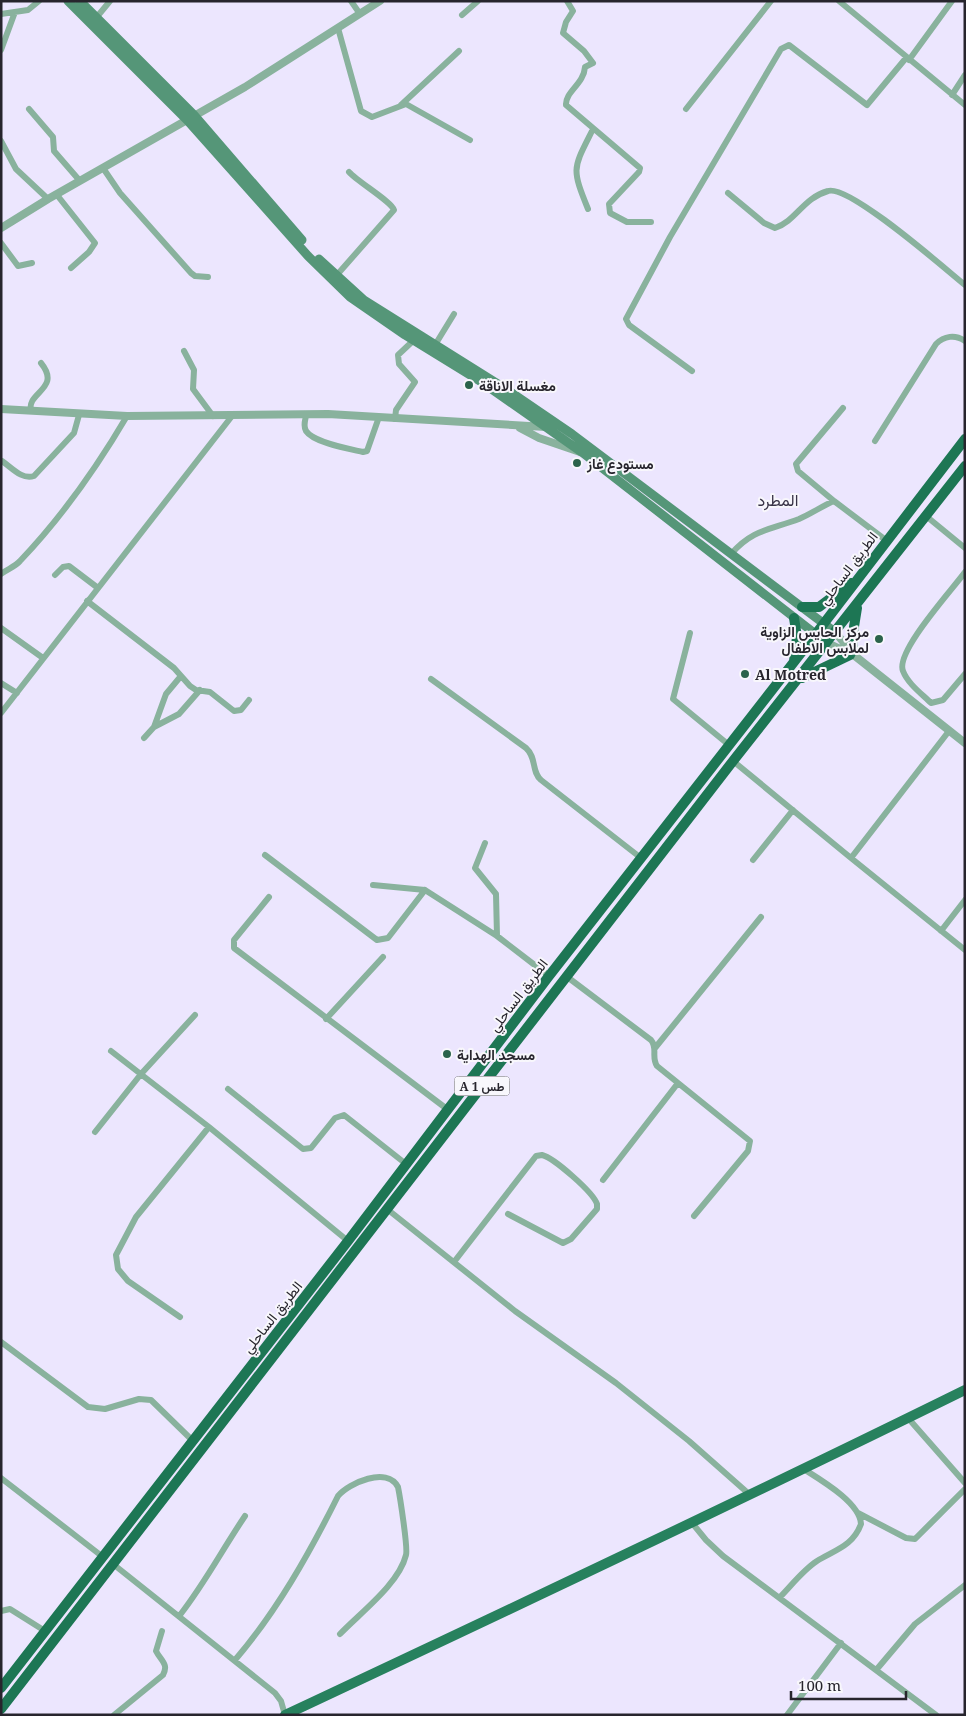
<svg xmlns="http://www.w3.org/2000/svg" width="966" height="1716" viewBox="0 0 966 1716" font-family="'Noto Serif',Vazirmatn,serif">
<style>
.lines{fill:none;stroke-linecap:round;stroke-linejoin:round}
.minor{stroke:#89b29d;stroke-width:6}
.tertiary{stroke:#89b29d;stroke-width:8}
.secondary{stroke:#559678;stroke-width:9}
.primary{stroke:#27815e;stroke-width:10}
.trunk{stroke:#1d7654;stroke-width:10}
.poi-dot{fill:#2b634b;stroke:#f8f7fc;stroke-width:2}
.labels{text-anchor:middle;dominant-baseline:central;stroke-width:4;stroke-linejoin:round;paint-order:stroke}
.shield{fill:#f8f7fc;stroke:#66646b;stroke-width:1}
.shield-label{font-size:12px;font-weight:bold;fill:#27252d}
.poi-label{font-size:14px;font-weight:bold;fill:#27252d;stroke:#f8f7fc;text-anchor:start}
.street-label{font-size:14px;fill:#27252d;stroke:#f8f7fc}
.quarter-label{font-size:16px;fill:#393447;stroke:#f8f7fc}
</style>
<rect width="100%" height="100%" fill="#ece6fe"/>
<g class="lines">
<!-- minor -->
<path class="minor" d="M351 1 360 14
M567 1 573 11 566 22 563 33 584 51 593 63 585 67C584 84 565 92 566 105L640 168 639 172 609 204 610 213 627 222H651
M839 1 965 105
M1 14 28 10 39 1
M462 15 478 1
M96 18 110 1
M338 28 361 111 372 117 406 104 470 140
M1 50 15 12
M909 60 952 1
M952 95 965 75
M401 105 459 51
M29 109 53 137 54 151 80 181
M686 109 771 1
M1 141 16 169 48 199
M103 168 120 193 191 273 195 276 208 277
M728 193 764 223 775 228C796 221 803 198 828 191 849 184 944 268 965 285
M57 195 95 243 89 252 71 268
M588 209C571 167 573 169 593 129
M1 243 18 266 32 263
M336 276 394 210C392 202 358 182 349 172
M435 345 454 314
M184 351 194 370 193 389 213 416
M692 371 629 325 626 319 670 237 781 49 789 45 867 105 906 58
M31 411C26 392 62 389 41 363
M306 416C305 421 303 426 306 431 314 443 350 449 363 452L367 451 379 417
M395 419 396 410 415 382 399 364 398 355 414 340
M875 441 936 344C944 336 955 334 965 341
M2 461C12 468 22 480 34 476L74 433 79 415
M834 501 798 471 796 464 843 408
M926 516 965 548
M731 554C753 529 770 530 799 519 811 514 822 506 834 501L887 541
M965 572C952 590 895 652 903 671 908 684 922 694 931 703L943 700 965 674
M1 574C7 569 15 567 20 561 61 518 97 467 127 416
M55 575 63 567 69 566 98 588
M87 601 174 668 190 686 196 690 210 692 234 711 241 710 249 700
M1 628 43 658
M690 633 673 699 729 745
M431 679 526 748C537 758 531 771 541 780L641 858
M1 683 17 693
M1 713 232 416
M154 727 179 714 200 690
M949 731 851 858 965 950
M144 738 154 727 166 694 181 676
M733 761 851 858
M485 843 475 868 496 894 497 936
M265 855 377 940 388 938 425 890
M753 860 793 810
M373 885 425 890 497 936 549 976
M269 897 234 940V948L447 1109
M941 931 965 900
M566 976 651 1040C658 1048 651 1057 657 1066L750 1141 748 1151 694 1216
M326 1019 383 957
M655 1048 761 917
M111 1051 209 1127 348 1241
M228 1089 303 1149 311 1148 335 1118 344 1115 406 1164
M95 1132 141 1074 195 1015
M603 1180 678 1083
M387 1209 515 1311 616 1383 689 1441 749 1494
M454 1262 536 1156 542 1155C554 1158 593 1192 597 1204V1209L571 1239 563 1243 508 1214
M180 1317 128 1281 118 1269 116 1255 136 1217 209 1127
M1 1342 88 1407 105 1409 139 1399 151 1400 193 1441
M908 1418 965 1483
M1 1478 103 1557
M858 1513 906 1538 915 1539 965 1489
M693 1524 706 1540 723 1556 936 1715
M113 1564 275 1693 281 1701 285 1715
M780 1597C791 1586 803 1570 817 1561 835 1550 853 1546 861 1524 860 1502 819 1479 802 1468
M1 1611 10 1609 45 1631
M180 1615C205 1583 222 1550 245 1516
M235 1660C277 1611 309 1554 338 1496 349 1483 387 1466 398 1487 400 1497 408 1548 406 1555 399 1584 360 1613 340 1634
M877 1669 915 1624 965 1585
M114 1715 163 1675C169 1664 161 1661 156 1651L162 1631
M787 1715 841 1643"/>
<!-- tertiary -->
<path class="tertiary" d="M1 228 48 199 245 87 380 1
M1 409 127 416 328 414 546 427
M520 428 539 438 580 452
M835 632 855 656 965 743
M827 643 853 655"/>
<!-- secondary -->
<path class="secondary" d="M68 1 187 120 308 256 350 297 405 335 483 383 583 453 827 643
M80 1 194 115 302 240
M319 259 364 300 506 389 572 434 835 632"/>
<!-- primary -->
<path class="primary" d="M285 1715C513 1608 740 1501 965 1390"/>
<!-- trunk -->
<path class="trunk" d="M802 607H819L851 583
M794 618 797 637 794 661
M853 651 852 639 857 608
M802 678 850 655
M1 1688 348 1241 549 976 815 635 965 439
M1 1709 733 761 965 466"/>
</g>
<!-- markers -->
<g class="poi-dot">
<circle cx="469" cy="385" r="5"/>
<circle cx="577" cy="463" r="5"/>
<circle cx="879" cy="639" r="5"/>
<circle cx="745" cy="674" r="5"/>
<circle cx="447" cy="1054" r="5"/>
</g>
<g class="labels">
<!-- shield labels -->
<rect class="shield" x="454.5" y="1076.5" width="55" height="19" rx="4"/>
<g class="shield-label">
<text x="482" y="1086">A 1 طس</text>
</g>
<!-- poi labels -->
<g class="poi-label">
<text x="479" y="385">مغسلة الاناقة</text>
<text x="587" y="463">مستودع غاز</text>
<text x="869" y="631" text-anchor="end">مركز الحايس الزاوية<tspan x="869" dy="16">لملابس الاطفال</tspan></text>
<text x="755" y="674">Al Motred</text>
<text x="457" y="1054">مسجد الهداية</text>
</g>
<!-- street labels -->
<g class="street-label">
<text transform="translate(848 568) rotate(-53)">الطريق الساحلي</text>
<text transform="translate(518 995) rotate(-53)">الطريق الساحلي</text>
<text transform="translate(272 1317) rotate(-52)">الطريق الساحلي</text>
</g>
<!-- quarter labels -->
<g class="quarter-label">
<text x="778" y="500">المطرد</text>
</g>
</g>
<!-- border -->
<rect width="966" height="1716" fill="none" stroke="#27252d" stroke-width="5"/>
<!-- scale -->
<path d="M791 1691v8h115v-8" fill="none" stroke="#27252d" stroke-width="2.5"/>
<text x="798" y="1691" font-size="15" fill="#27252d" stroke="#f8f7fc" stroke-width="4" paint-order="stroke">100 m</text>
</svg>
